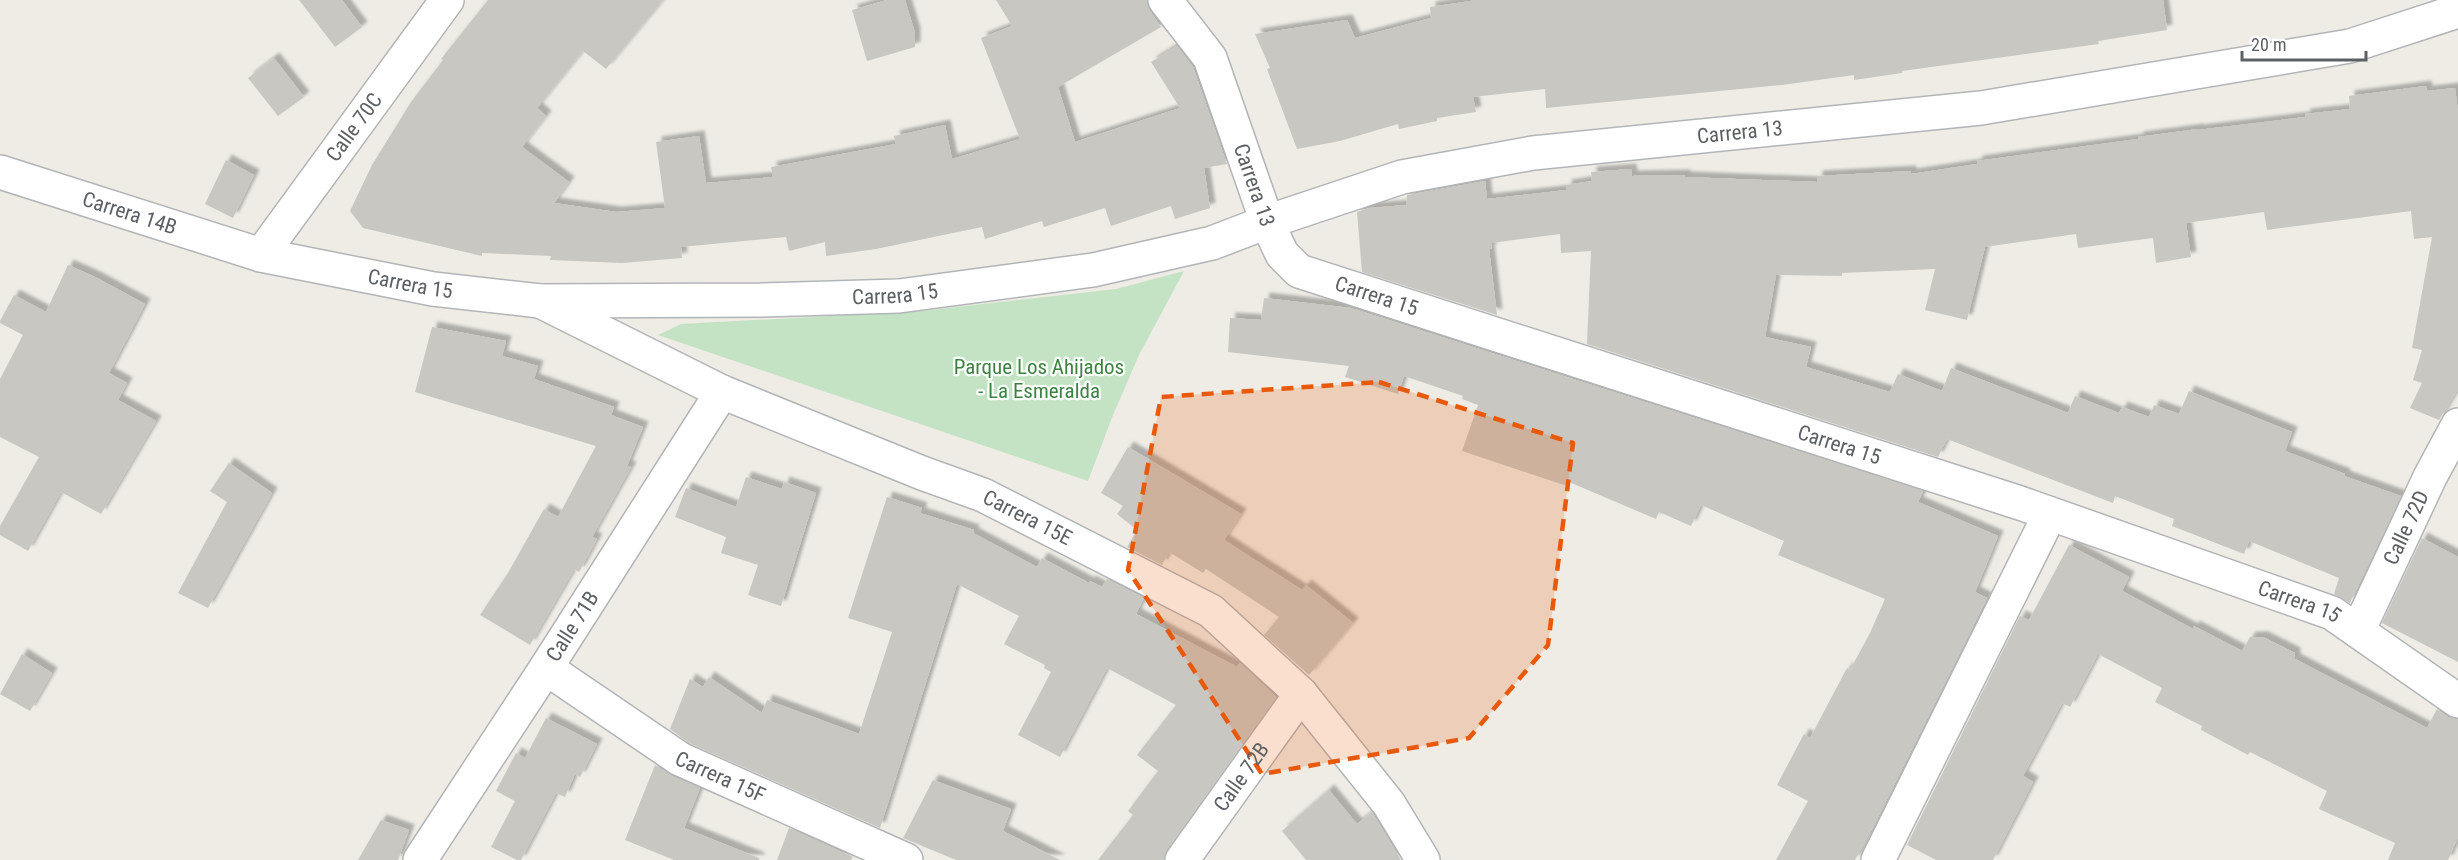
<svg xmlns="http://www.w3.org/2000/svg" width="2458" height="860" viewBox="0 0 2458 860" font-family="'Roboto Condensed',sans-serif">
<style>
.green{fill:#c3e3c4}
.building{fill:#c9c7c2;filter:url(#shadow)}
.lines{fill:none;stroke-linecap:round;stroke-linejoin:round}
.minor-casing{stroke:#b2b5b8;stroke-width:36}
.tertiary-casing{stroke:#b2b5b8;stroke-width:36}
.minor{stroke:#fff;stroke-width:33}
.tertiary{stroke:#fff;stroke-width:33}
.marked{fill:#e8590c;fill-opacity:0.2;stroke:#e8590c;stroke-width:4.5;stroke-dasharray:12 8;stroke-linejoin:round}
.labels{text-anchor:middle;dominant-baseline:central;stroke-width:4.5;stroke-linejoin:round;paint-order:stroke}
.street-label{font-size:21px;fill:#5c6064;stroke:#fff}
.park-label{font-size:21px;fill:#3c8341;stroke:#fff}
</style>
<defs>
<filter id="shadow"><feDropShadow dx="5.5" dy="-5.5" stdDeviation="1.5" flood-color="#0004"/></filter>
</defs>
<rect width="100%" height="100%" fill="#eeece5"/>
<!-- green -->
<path class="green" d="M1184 271 1139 355 1113 415 1088 481 658 335 681 324 922 311 1116 289Z"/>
<!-- building -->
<path class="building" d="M299 0H342L362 27 335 47Z
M488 0H663L606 69 583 51 537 108 546 116 522 147 569 182 554 203 616 212 665 208 656 142 699 136 706 183 773 177 771 167 896 144 894 136 945 125 952 159 1020 139 981 38 1012 26 996 0H1146L1150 11 1161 27 1058 87 1075 142 1180 108 1151 62 1177 46 1193 67 1227 164 1204 168 1210 208 1175 219 1171 206 1111 226 1105 208 1044 227 1042 221 985 239 982 227 876 249 826 256 825 242 789 251 786 237 681 247 682 258 622 263 550 260 551 256 482 253V256L363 228 350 211 372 165 411 102 443 60 441 59Z
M887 0H905L915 33V47L867 61 852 10Z
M1478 0H2163L2167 30 2098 41 2099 44 1902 71V73L1854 80V75L1782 85 1546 108 1545 89 1473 97 1476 112 1437 118V121L1399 129 1398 124 1340 141 1297 149 1267 69 1270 68 1255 34 1347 20 1355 38 1431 18 1430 7Z
M274 58 304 97 278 116 248 78Z
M2426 86 2427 91 2455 88 2458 112V392H2456L2439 420 2410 408 2422 383 2413 380 2422 350 2412 348 2432 237 2414 239 2411 211 2267 230 2264 212 2186 223 2191 257 2156 263 2153 238 2078 248 2076 234 1985 247 1967 320 1925 310 1935 269 1842 273V276L1776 275 1765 337 1811 347 1806 367 1890 392 1898 374 1942 391 1951 368 2068 413 2075 396 2119 413 2122 407 2149 417 2154 405 2179 414 2189 391 2292 432 2285 451 2345 474 2344 476 2401 496 2350 603 2334 594 2339 578 2249 541 2244 554 2172 526 2174 519 2115 496 2113 503 1947 439 1938 457 1587 344 1591 251 1561 253 1560 234 1491 243 1492 249H1489L1497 315 1362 272 1357 212 1369 208 1406 205 1407 195 1485 181 1487 199 1567 190 1566 185 1592 181 1591 172 1631 169 1632 176 1685 175V177L1817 182V176L1911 171V174L1977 164V161L2138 139V137L2198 129V130L2305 117V114L2350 109 2349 96Z
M226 160 254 175 233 218 205 204Z
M68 265 95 277 145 304 109 373 127 383 118 400 156 421 101 514 61 492 28 551 0 535V526L39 457 0 437V379L23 335 0 323V321L14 295 46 312Z
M1264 298 1351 308 1923 491 1918 502 1998 536 1975 592 1987 598 1873 827 1855 860H1776L1808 801 1777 785 1804 734 1810 738 1847 668 1850 670 1870 633 1885 599 1778 555 1784 541 1701 505 1691 526 1659 512 1656 519 1569 482 1567 486 1462 451 1478 405 1462 399 1463 396 1404 376 1398 394 1345 377 1349 366 1228 352 1230 318 1261 320Z
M432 327 506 341 502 356 538 366 534 379 614 407 611 415 643 427 627 466 631 467 592 537 597 539 579 572 574 569 530 645 480 615 508 573 544 509 558 517 596 446 415 392Z
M1128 447 1241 514 1224 540 1302 590 1306 585 1353 623 1309 675 1264 635 1279 617 1206 569 1203 573 1169 552 1162 565 1127 547 1137 530 1117 514 1123 506 1101 493Z
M229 463 272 493 208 608 178 593 227 502 210 491Z
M746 477 782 489 784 482 816 493 781 606 748 595 758 565 721 553 726 537 675 517 686 488 736 507Z
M887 497 922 508 920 513 974 530 973 533 1037 567 1042 558 1089 583 1090 581 1102 587 1107 579 1144 598 1136 614 1237 667 1240 663 1276 697 1167 849 1164 860H1098L1133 815 1128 811 1158 771 1137 755 1176 705 1107 668 1060 757 1018 735 1051 672 1044 668 1045 665 1004 644 1019 616 957 584 880 828 689 743 670 729 690 679 703 687 709 677 762 713 767 700 859 734 892 632 848 618Z
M2422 538 2458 557V662L2382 623Z
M2069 545 2129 577 2122 591 2193 629 2194 626 2242 651 2250 637H2263L2295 653V659L2427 728 2437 709 2448 717 2458 719V837L2448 860H2388L2395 843 2319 809 2327 791 2250 752 2248 755 2201 730 2202 726 2155 702 2162 688 2098 654 2070 707 2062 703 2023 776 2033 782 1993 860H1936L1907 845 2020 616 2029 620Z
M22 654 52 673 30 711 0 694Z
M546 718 597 744 580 777 575 774 565 797 556 793 521 860H517L491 847 515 801 496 791 516 753 525 758Z
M655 765 672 776 700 788 684 828 759 858V860H674L625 840Z
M933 780 1011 809 1003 831 1060 860H956L903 838Z
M1329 790 1357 824 1372 812 1401 860H1306L1282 831Z
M381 820 409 830 398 860H358Z
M789 828 853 857 851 860H777Z"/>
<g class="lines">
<defs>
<g id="minor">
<path id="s1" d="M1165 0 1210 58 1267 222 1282 254 1299 271 2020 503 2332 613 2458 701"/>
<path id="s2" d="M540 301 722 392 922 473 983 495 1211 611 1301 694 1389 804 1423 860"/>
<path id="s3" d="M2358 631 2430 477 2458 425"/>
<path id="s4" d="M546 668 680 759 906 860"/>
<path id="s5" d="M420 860 546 668 722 392"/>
<path id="s6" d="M1182 860 1301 694"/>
<path d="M1878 860 2050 514"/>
</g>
<g id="tertiary">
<path id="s7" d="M0 172 261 255 433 289 540 301 761 300 899 296 1093 270 1212 243 1267 222 1402 177 1533 153 1981 108 2350 46 2458 11"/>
<path id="s8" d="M261 255 447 0"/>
</g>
</defs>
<!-- minor casing -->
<use href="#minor" class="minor-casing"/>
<!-- tertiary casing -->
<use href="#tertiary" class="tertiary-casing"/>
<!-- minor -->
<use href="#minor" class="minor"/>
<!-- tertiary -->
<use href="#tertiary" class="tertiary"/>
</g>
<!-- marked area -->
<path class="marked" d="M1379 382 1573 443 1548 645 1469 738 1262 774 1128 570 1161 397Z"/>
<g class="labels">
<!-- street labels -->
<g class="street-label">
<text stroke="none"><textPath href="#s8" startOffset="158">Calle 70C</textPath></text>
<text stroke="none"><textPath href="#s7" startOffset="1776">Carrera 13</textPath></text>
<text stroke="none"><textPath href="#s1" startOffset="208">Carrera 13</textPath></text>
<text stroke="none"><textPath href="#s7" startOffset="136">Carrera 14B</textPath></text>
<text stroke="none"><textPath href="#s7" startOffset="426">Carrera 15</textPath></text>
<text stroke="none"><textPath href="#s7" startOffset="912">Carrera 15</textPath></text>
<text stroke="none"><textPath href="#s1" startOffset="388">Carrera 15</textPath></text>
<text stroke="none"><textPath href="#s1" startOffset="874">Carrera 15</textPath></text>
<text stroke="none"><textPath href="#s2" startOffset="534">Carrera 15E</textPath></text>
<text stroke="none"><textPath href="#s3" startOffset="114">Calle 72D</textPath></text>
<text stroke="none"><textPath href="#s1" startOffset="1360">Carrera 15</textPath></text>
<text stroke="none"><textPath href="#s5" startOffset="279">Calle 71B</textPath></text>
<text stroke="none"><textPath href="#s4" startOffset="206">Carrera 15F</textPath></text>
<text stroke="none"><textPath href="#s6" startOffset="102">Calle 72B</textPath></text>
</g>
<!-- park labels -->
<g class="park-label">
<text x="1039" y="367">Parque Los Ahijados<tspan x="1039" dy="24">- La Esmeralda</tspan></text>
</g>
</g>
<!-- scale -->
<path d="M2242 51v9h124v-9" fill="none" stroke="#5c6064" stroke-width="3"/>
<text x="2251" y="51" font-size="18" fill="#5c6064" stroke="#ffffff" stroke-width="4.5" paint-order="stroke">20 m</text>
</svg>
